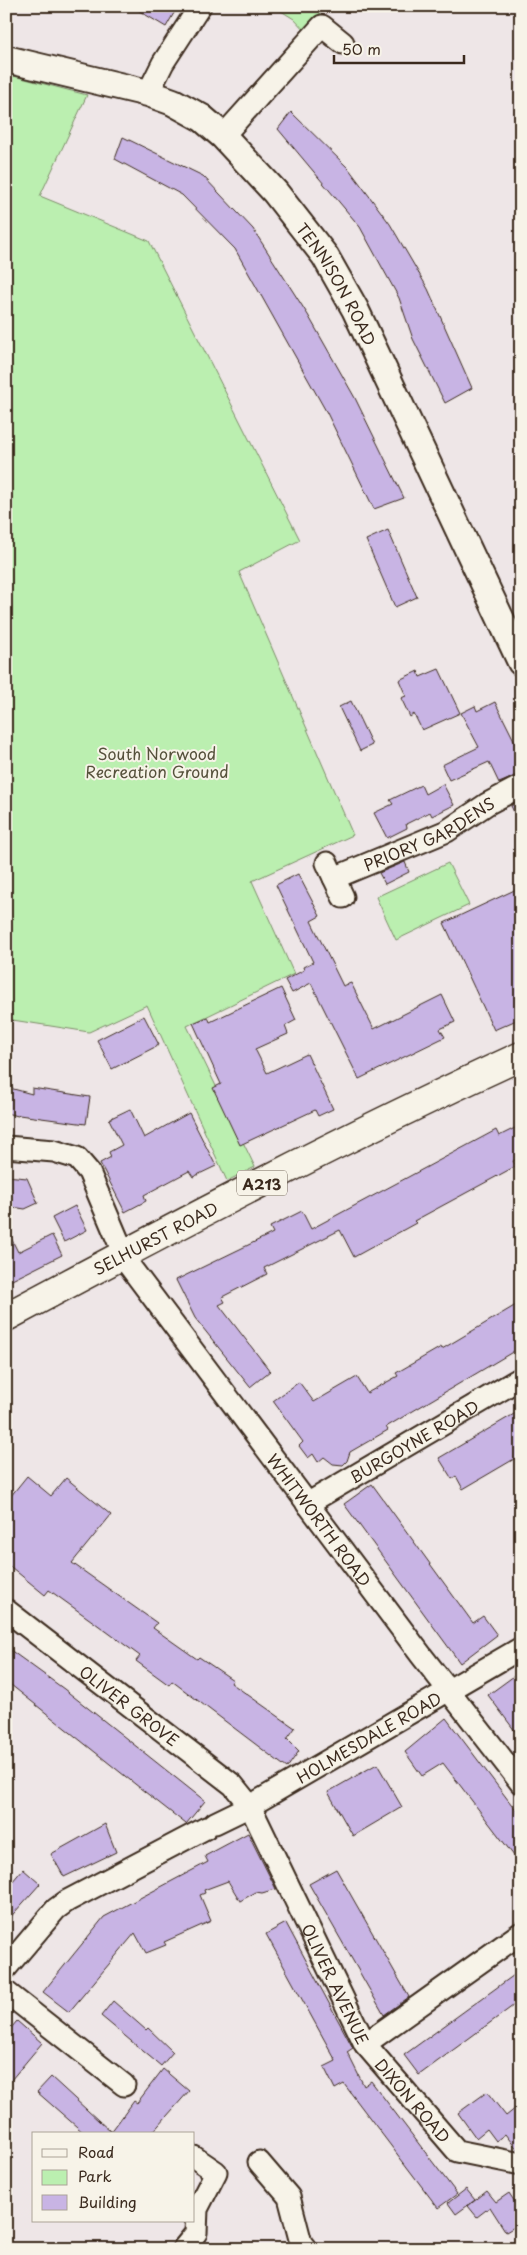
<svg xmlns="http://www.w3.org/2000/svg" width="527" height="2255" viewBox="0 0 527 2255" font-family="'Playpen Sans',sans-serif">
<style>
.green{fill:#bbefb0;stroke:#7b8c67}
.building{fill:#c8b4e4;stroke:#3b2a1e}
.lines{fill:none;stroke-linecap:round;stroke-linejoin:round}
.minor-casing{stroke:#3b2a1e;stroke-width:25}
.tertiary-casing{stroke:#3b2a1e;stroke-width:30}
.primary-casing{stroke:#3b2a1e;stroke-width:31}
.minor{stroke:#f7f3e8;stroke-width:21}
.tertiary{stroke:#f7f3e8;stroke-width:26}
.primary{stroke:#f7f3e8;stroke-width:28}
.labels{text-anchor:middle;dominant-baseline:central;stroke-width:4;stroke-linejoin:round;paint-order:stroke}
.shield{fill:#f7f3e8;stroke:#73665b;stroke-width:1}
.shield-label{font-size:15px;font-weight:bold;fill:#3b2a1e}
.street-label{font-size:16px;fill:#3b2a1e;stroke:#f7f3e8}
.park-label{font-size:16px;fill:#55513b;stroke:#f7f3e8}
</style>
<rect width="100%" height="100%" fill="#eee6e7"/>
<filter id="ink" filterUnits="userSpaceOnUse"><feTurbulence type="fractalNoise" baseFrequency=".02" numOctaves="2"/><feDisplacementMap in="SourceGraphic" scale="10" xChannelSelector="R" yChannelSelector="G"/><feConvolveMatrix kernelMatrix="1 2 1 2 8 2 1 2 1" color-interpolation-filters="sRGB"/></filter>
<g filter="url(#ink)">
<!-- green -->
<path class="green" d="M273 6H326L305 31 294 19Z
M6 74 87 95 40 196 149 241 300 540 239 572 353 835 252 881 294 974 187 1026 255 1167 227 1181 147 1005 89 1032 6 1019Z
M448 863 469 905 396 940 376 897Z"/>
<!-- building -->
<path class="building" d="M131 6H178L166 27Z
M291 112 349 169 390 224 428 289 472 388 445 403 413 339 399 298 360 227 278 129Z
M123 137 203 176 253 229 308 315 355 398 404 498 374 509 327 413 235 249 182 195 115 159Z
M388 530 417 597 395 607 366 540Z
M439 669 460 713 422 730 414 714 410 717 401 698 406 696 399 680 418 671 420 677Z
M351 701 372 745 360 751 339 707Z
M495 702 521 754V774L499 783 489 762 449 780 442 765 479 747 461 713 475 706 477 711Z
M443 784 454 805 432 816 430 812 406 824 407 828 387 838 374 813 393 804 390 800 421 785 425 794Z
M521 800V826L511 806Z
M405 862 409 872 385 884 379 873Z
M298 874 320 916 311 921 343 986 351 983 374 1029 442 995 455 1022 440 1029 445 1037 359 1079 311 983 292 993 285 980 304 970 303 967 313 962 276 885Z
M521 887V1018L494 1030 444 923Z
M281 988 296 1020 285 1026 288 1034 255 1049 267 1073 307 1054 333 1109 318 1116 315 1110 240 1145 213 1088 221 1084 193 1023 208 1017 210 1022Z
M144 1016 159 1045 112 1069 97 1040Z
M6 1087 32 1094V1088L90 1097 86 1124 19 1115 18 1116 6 1113Z
M130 1109 144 1138 189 1113 216 1166 193 1177 189 1171 144 1195 146 1201 125 1212 100 1163 111 1157 109 1152 122 1145 109 1119Z
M521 1125V1157L513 1161 516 1166 414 1221 416 1223 354 1257 340 1230 264 1268 267 1274 222 1297 225 1302 219 1305 270 1371 250 1387 195 1318 176 1280 273 1233 270 1227 302 1211 311 1229 496 1130 499 1136Z
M6 1176 27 1178 38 1203 25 1209 6 1206Z
M75 1206 87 1230 64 1242 52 1218Z
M6 1228 18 1252 52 1235 62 1255 6 1283Z
M521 1302V1347L386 1427 388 1430 350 1452 347 1461 343 1465 333 1464 324 1457 318 1462 313 1454 308 1458 299 1446 303 1442 273 1401 299 1382 314 1402 357 1377 367 1393 398 1376 396 1373 441 1347 442 1349Z
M521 1410V1455L463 1489 456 1476 452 1479 439 1458Z
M27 1476 51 1496 66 1478 111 1515 72 1563 157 1623 153 1628 197 1659 199 1657 233 1680 231 1683 295 1728 287 1739 299 1751 287 1768 172 1681 169 1685 136 1661 140 1656 95 1623 49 1590 45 1595 6 1563V1516L12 1508 6 1502Z
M372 1484 473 1623 483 1616 497 1635 460 1663 344 1504Z
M6 1647 64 1689 205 1801 186 1824 140 1788 6 1681Z
M514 1676 521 1685V1739L488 1695Z
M446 1718 521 1817V1865L443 1763 422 1776 405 1752Z
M377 1764 402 1807 353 1836 328 1792Z
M105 1824 116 1852 64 1877 51 1854Z
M248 1833 276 1889 262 1893 256 1892 240 1901 228 1881 204 1890 205 1893 200 1895 211 1921 164 1942 166 1945 146 1953 135 1933 69 2012 43 1992 104 1917 208 1862 205 1856Z
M23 1869 40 1884 6 1922V1889Z
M336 1869 409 1997 384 2015 309 1884Z
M286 1923 353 2048 347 2052 364 2086 371 2081 457 2194 438 2208 344 2084 335 2089 324 2067 336 2061 266 1934Z
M521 1970V2000L419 2075 404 2055Z
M113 2001 146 2030 148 2028 173 2052 161 2066 101 2016Z
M17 2021 42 2043 6 2086V2034Z
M163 2069 189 2091 151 2134H85L37 2092 51 2077 111 2132 134 2101 137 2103Z
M487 2092 506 2116 521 2104V2151H518L505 2134 496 2141 487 2129 476 2138 458 2113Z
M466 2189 475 2200 456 2214 448 2203Z
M487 2191 496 2202 509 2193 521 2211V2223L506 2232 490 2207 477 2217 468 2206Z"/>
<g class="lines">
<defs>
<g id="minor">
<path d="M148 93 163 63 200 6"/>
<path d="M223 136 322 26 343 43"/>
<path d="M327 863 343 897"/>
<path id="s1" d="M334 878 447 831 487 804 521 786"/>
<path id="s2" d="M6 1147 54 1151 77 1158 89 1172 128 1264 421 1655 521 1783"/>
<path id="s3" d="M307 1504 521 1378"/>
<path id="s4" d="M6 1610 233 1785 250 1806 365 2044 521 1933"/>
<path id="s5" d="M215 1823 250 1806 521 1648"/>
<path d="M6 1968 56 1909 67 1901 206 1828"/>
<path d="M6 1992 124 2085"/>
<path id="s6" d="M365 2044 457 2151 521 2164"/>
<path d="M259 2162 289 2197 301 2243 306 2249"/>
<path d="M183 2249 196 2233 197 2209 216 2172 194 2157"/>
</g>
<g id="tertiary">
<path id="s7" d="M6 59 148 93 173 102 202 118 223 136 275 192 325 256 355 309 521 662"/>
</g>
<g id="primary">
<path id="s8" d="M6 1317C176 1226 346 1136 521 1056"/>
</g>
</defs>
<!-- minor casing -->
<use href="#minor" class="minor-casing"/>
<!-- tertiary casing -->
<use href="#tertiary" class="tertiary-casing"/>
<!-- primary casing -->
<use href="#primary" class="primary-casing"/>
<!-- minor -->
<use href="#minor" class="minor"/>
<!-- tertiary -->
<use href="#tertiary" class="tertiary"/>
<!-- primary -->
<use href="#primary" class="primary"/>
</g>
</g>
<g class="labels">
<!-- shield labels -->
<rect class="shield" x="237" y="1170.5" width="50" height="25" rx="4"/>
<g class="shield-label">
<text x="262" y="1183">A213</text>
</g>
<!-- street labels -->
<g class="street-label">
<text stroke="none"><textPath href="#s7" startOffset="421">TENNISON ROAD</textPath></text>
<text stroke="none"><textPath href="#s1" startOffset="105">PRIORY GARDENS</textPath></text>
<text stroke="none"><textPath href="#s8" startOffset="169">SELHURST ROAD</textPath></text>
<text stroke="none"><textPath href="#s3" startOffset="124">BURGOYNE ROAD</textPath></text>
<text stroke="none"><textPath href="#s2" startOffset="510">WHITWORTH ROAD</textPath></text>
<text stroke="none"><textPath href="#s4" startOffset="156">OLIVER GROVE</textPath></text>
<text stroke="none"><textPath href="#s5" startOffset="176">HOLMESDALE ROAD</textPath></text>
<text stroke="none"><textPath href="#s4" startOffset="511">OLIVER AVENUE</textPath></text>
<text stroke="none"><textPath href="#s6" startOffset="74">DIXON ROAD</textPath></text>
</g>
<!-- park labels -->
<g class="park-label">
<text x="157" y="753">South Norwood<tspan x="157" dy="18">Recreation Ground</tspan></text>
</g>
</g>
<!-- margin -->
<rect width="527" height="2255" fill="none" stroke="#f7f3e8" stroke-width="25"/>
<rect x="12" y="12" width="502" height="2230" fill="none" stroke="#3b2a1e" stroke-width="2" filter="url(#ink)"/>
<!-- legend -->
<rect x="32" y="2132" width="162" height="90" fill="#f7f3e8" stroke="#aca397"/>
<rect x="42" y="2149" width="25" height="8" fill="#f7f3e8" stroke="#aca397"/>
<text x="78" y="2158" font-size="15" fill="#3b2a1e">Road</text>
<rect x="42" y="2170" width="25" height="15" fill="#bbefb0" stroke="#aca397"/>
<text x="78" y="2182" font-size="15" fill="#3b2a1e">Park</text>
<rect x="42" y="2195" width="25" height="15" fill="#c8b4e4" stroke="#aca397"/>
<text x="78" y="2208" font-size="15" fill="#3b2a1e">Building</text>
<!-- scale -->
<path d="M334 55v8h130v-8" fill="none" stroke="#3b2a1e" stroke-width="2.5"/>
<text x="342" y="55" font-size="15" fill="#3b2a1e" stroke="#f7f3e8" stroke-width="4" paint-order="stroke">50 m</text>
</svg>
